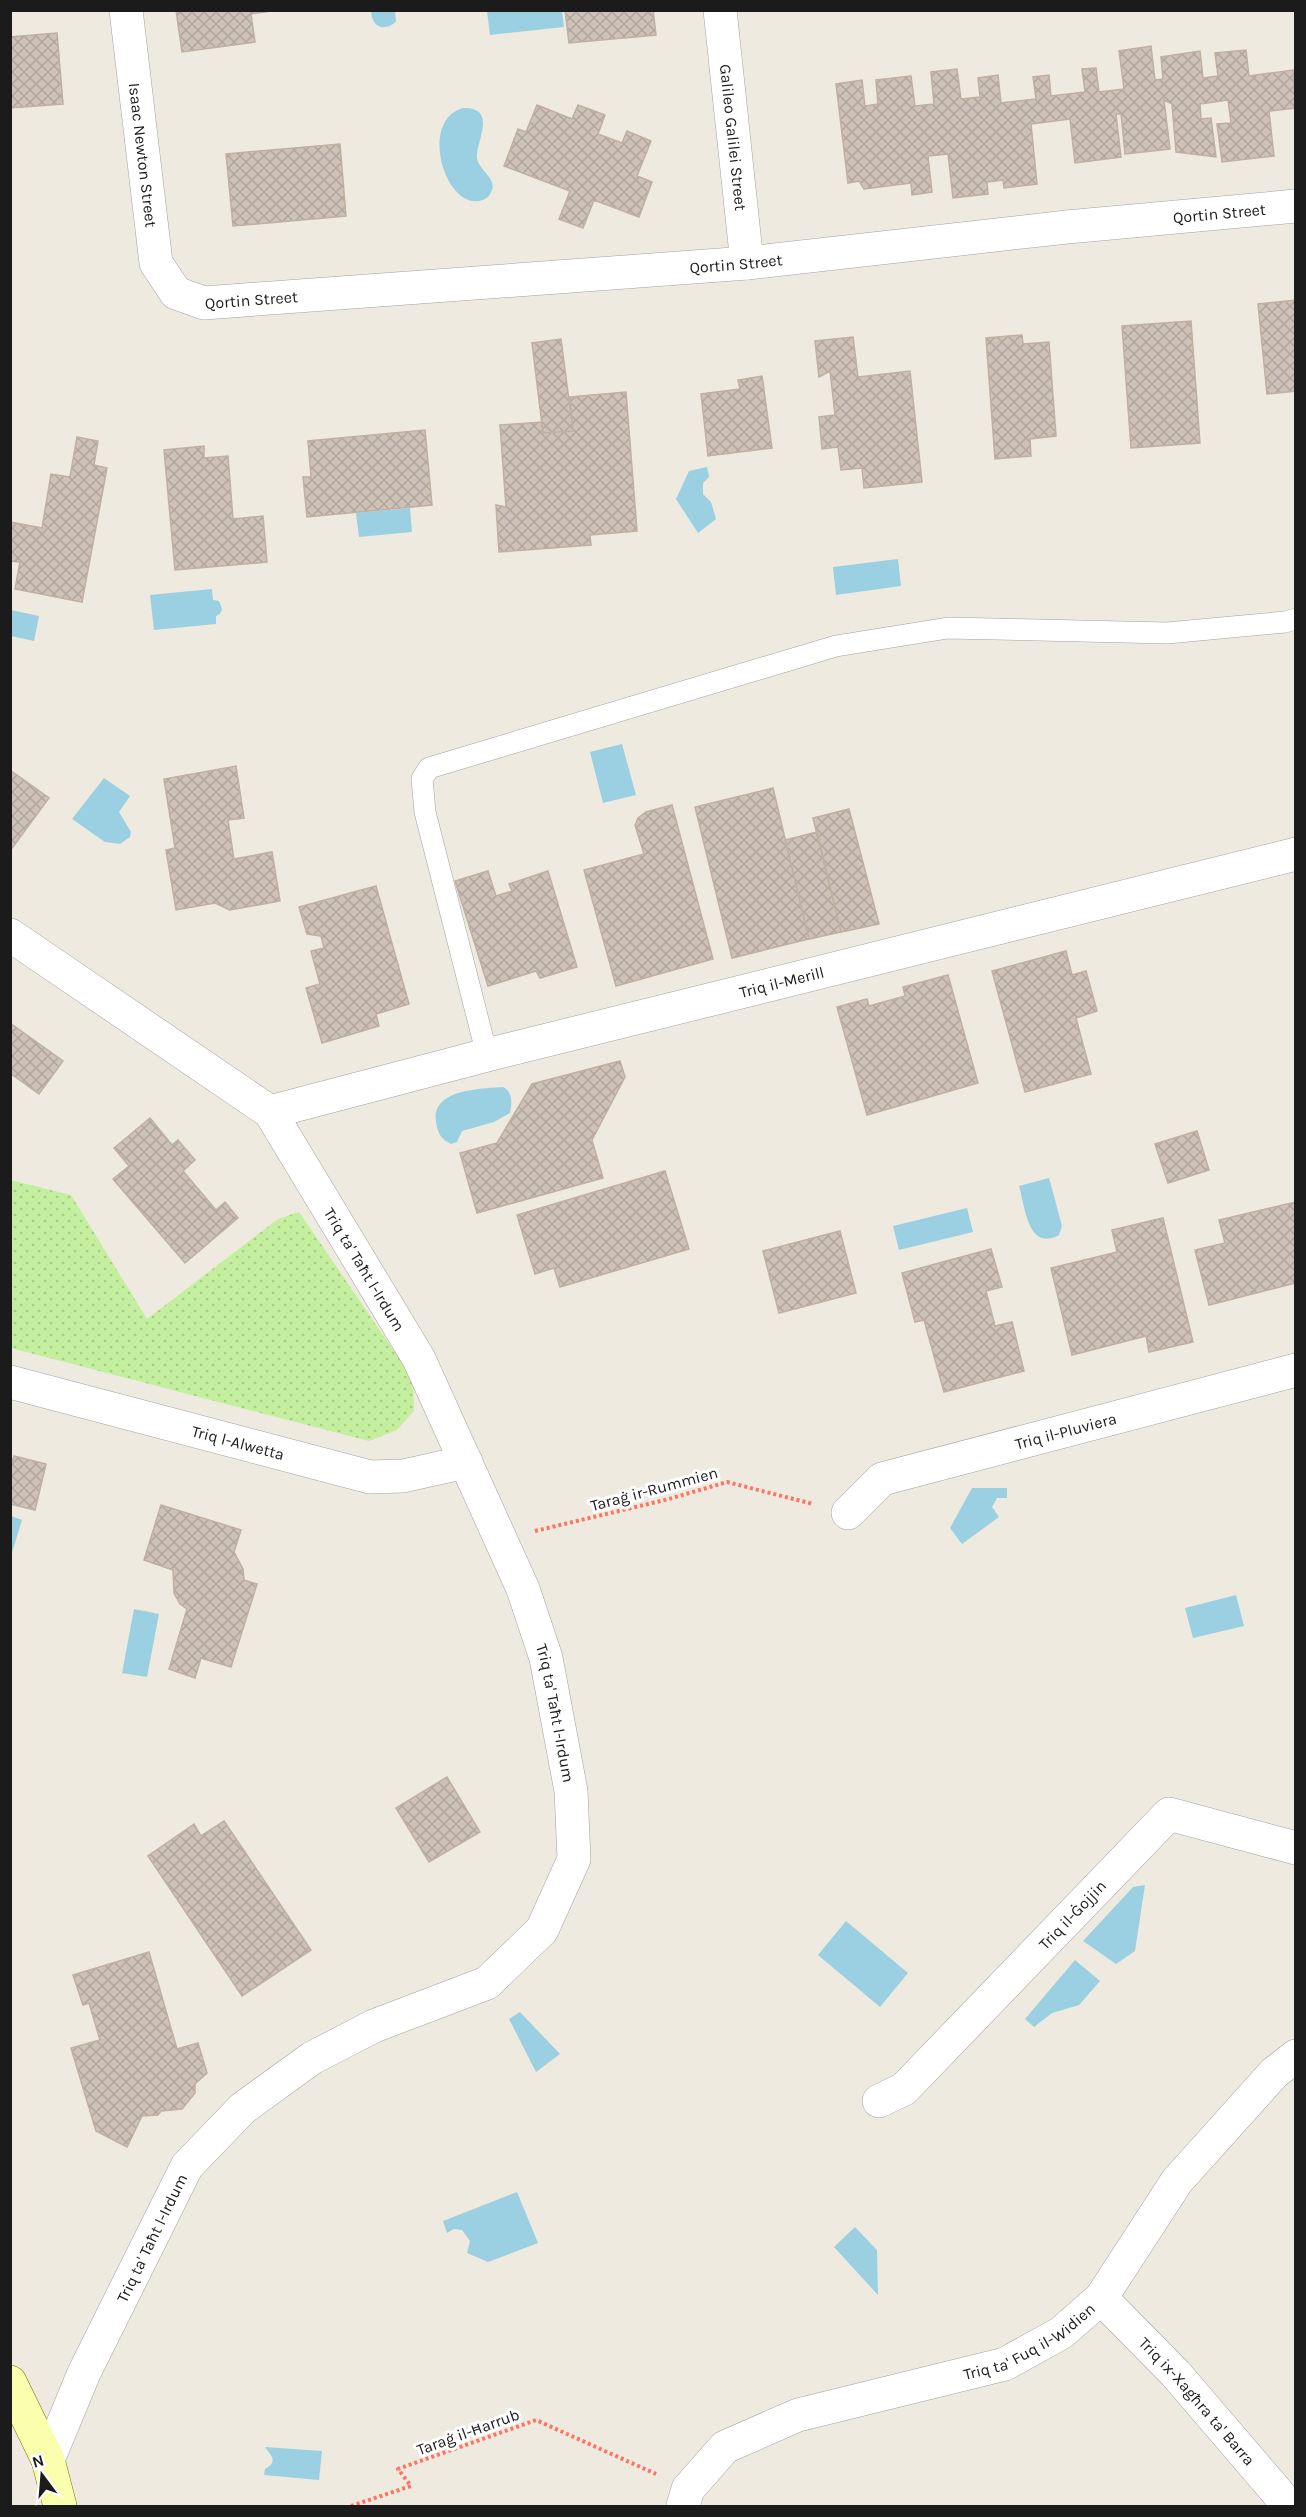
<svg xmlns="http://www.w3.org/2000/svg" width="1306" height="2517" viewBox="0 0 1306 2517" font-family="Karla,sans-serif">
<style>
.grass{fill:url(#grass-dots)}
.water{fill:#9ad0e1}
.building{fill:url(#building-cross-hatch);stroke:#c1afa0;stroke-width:1.5}
.lines{fill:none;stroke-linecap:round;stroke-linejoin:round}
.lane-casing{stroke:#a2a2a2;stroke-width:22}
.street-casing{stroke:#a2a2a2;stroke-width:34}
.secondary-casing{stroke:#667500;stroke-width:34}
.path{stroke:#ff7360;stroke-width:4;stroke-dasharray:3 3;stroke-linecap:butt}
.lane{stroke:#fff;stroke-width:21}
.street{stroke:#fff;stroke-width:33}
.secondary{stroke:#f9ffad;stroke-width:33}
.labels{text-anchor:middle;dominant-baseline:central;stroke-width:6;stroke-linejoin:round;paint-order:stroke}
.street-label{font-size:16px;fill:#1b1b1b;stroke:#fff}
</style>
<defs>
<pattern id="grass-dots" width="8" height="8" patternUnits="userSpaceOnUse" patternTransform="scale(1.5)"><rect width="8" height="8" fill="#c4ef9f"/><path d="M2 2h.1M6 6h.1" fill="none" stroke="#a8cc88" stroke-width="1.8" stroke-linecap="round"/></pattern>
<pattern id="building-cross-hatch" width="8" height="8" patternUnits="userSpaceOnUse" patternTransform="scale(1.5)"><rect width="8" height="8" fill="#cec2b8"/><path d="M0 0l8 8M0 8l8-8" fill="none" stroke="#b0a69e"/></pattern>
</defs>
<rect width="100%" height="100%" fill="#eeeadf"/>
<!-- grass -->
<path class="grass" d="M10 1180 71 1195 147 1319 278 1219 299 1212 413 1379 414 1411 397 1430 369 1441 11 1348Z"/>
<!-- water -->
<path class="water" d="M371 11H395L396 22C383 32 372 27 371 11Z
M487 11H562L564 27 490 35Z
M463 108C499 107 475 143 477 158 479 172 500 179 490 194 488 198 484 200 479 201 444 207 419 120 463 108Z
M707 467 709 477 703 483V494L711 502 716 519 698 533 676 499 689 471Z
M410 508 412 532 359 537 356 513Z
M898 559 901 586 836 595 833 567Z
M212 589 213 600 219 601 222 609 220 614 216 616V624L154 630 150 595Z
M11 610 39 616 34 641 11 636Z
M622 744 636 795 603 803 590 752Z
M104 778 130 796 119 812 131 832 130 837 120 844 105 842 72 819Z
M503 1087C513 1092 512 1103 510 1113L494 1122 462 1131 457 1142 451 1144C441 1139 438 1134 436 1122 431 1089 480 1089 503 1087Z
M1049 1178 1062 1226 1059 1235C1028 1252 1025 1207 1019 1186Z
M967 1208 973 1232 899 1250 893 1226Z
M972 1488H1007V1498H997L992 1507 999 1517 962 1544 950 1528Z
M11 1516 22 1520 11 1556 10 1516Z
M1236 1595 1244 1626 1193 1638 1185 1608Z
M134 1609 159 1614 147 1677 122 1673Z
M1145 1885 1135 1951 1116 1964 1083 1941 1133 1887Z
M846 1921 908 1973 880 2007 818 1955Z
M1075 1960 1100 1981 1079 2005 1052 2013 1034 2027 1025 2019Z
M520 2012 560 2054 536 2072 509 2019Z
M517 2192 538 2243 488 2262 467 2253 470 2241 462 2230 454 2229 447 2233 443 2221Z
M855 2227 877 2250 878 2295 834 2247Z
M265 2447 322 2451 319 2480 264 2475 265 2469C280 2461 269 2454 265 2447Z"/>
<!-- building -->
<path class="building" d="M176 10H278L251 14 255 42 182 52Z
M565 10H653L656 35 569 43Z
M57 33 63 104 10 108V37Z
M1151 46 1155 80 1163 79 1161 57 1200 51 1203 78 1218 76 1215 53 1246 50 1249 76 1293 70 1296 108 1269 111 1274 156 1222 162 1217 124 1231 123 1228 100 1200 104 1201 119 1211 118 1216 157 1176 152 1172 104 1164 100 1170 149 1125 154 1121 114H1116L1121 157 1075 163 1070 119 1031 124 1037 184 1004 188 1003 180 987 182 988 194 953 198 948 154 928 156 932 192 912 195 911 183 864 189 859 181 848 183 836 84 862 80 865 106 878 104 876 80 911 76 915 106 934 104 931 72 957 69 961 99 980 97 978 78 998 75 1001 103 1036 99 1033 77 1049 75 1051 96 1085 92 1082 69 1096 68 1099 92 1124 89 1119 51Z
M537 105 572 119 578 105 605 115 598 134 622 143 627 131 651 141 637 176 652 182 639 217 594 200 583 228 559 219 570 191 504 166 518 129 526 132Z
M340 144 346 216 233 226 226 154Z
M1296 300V391L1267 394 1258 304Z
M1191 321 1200 443 1131 448 1122 326Z
M1022 335 1023 344 1049 342 1056 436 1030 439 1031 456 995 459 986 338Z
M853 337 858 377 910 371 922 482 864 488 862 468 841 470 838 447 822 449 819 417 835 415 830 371 819 377 815 341Z
M561 339 573 431 543 433 532 343Z
M762 376 772 448 708 456 701 394 740 389 738 380Z
M626 392 637 531 590 535 591 545 499 552 496 505 506 507 500 425 542 422 543 433 573 431 570 397Z
M425 430 432 505 307 517 303 477H311L308 441Z
M77 437 98 441 94 465 107 468 82 602 15 589 20 562 10 561V522L42 528 51 474 70 477Z
M204 446V458L228 456 233 519 263 516 267 562 175 570 164 450Z
M236 766 244 818 228 820 234 859 272 852 280 901 230 910 215 903 176 910 166 850 175 848 164 779Z
M10 770 49 798 10 851Z
M773 788 809 939 732 958 695 807Z
M672 805 713 959 616 986 584 870 644 854 635 825 638 818 646 812Z
M849 809 879 924 841 932 813 818Z
M817 832 841 932 809 939 785 840Z
M488 871 496 896 512 891 509 884 548 871 577 967 540 978 536 971 488 986 455 881Z
M376 886 409 1004 376 1014 379 1026 322 1043 306 988 320 984 311 951 324 948 321 936 307 934 299 907Z
M1066 951 1072 975 1086 971 1097 1011 1076 1018 1091 1074 1025 1092 992 971Z
M948 975 978 1083 867 1115 837 1007 867 999 869 1006 905 996 903 987Z
M10 1023 63 1061 39 1094 10 1073Z
M620 1061 625 1077 592 1140 603 1178 477 1213 460 1153 497 1143 532 1084Z
M150 1118 172 1145 178 1140 195 1160 183 1171 216 1210 225 1202 238 1218 185 1263 113 1179 129 1166 114 1148Z
M1197 1131 1209 1170 1168 1183 1155 1144Z
M665 1171 689 1249 560 1287 554 1268 535 1274 517 1215Z
M1296 1202V1283L1209 1305 1195 1250 1225 1243 1219 1220Z
M1163 1218 1193 1342 1149 1352 1146 1336 1072 1355 1051 1268 1117 1252 1112 1230Z
M840 1231 856 1293 779 1313 763 1251Z
M991 1249 1002 1287 986 1291 995 1326 1012 1322 1024 1371 944 1392 924 1320 915 1322 902 1273Z
M14 1456 46 1464 35 1510 10 1504V1469Z
M161 1505 241 1530 234 1552 243 1569 244 1580 257 1584 231 1667 201 1658 195 1678 169 1669 187 1609 180 1604 174 1593 173 1570 144 1560Z
M447 1777 480 1832 429 1862 396 1808Z
M224 1821 311 1950 242 1996 148 1856 194 1824 201 1836Z
M149 1952 177 2049 198 2043 207 2073 195 2084V2093L182 2109 161 2111 158 2115 142 2116 127 2147 96 2131 71 2048 100 2040 89 2003 83 2005 73 1975Z"/>
<g class="lines">
<defs>
<path id="lane" d="M487 1055 425 812 422 779 429 768 836 646 948 628 1167 633 1285 622 1296 619"/>
<g id="street">
<path id="s1" d="M126 10 156 263 176 293 204 303 747 263 1067 227 1296 206"/>
<path id="s2" d="M720 10 747 263"/>
<path id="s3" d="M10 935 270 1112 419 1359 523 1589 546 1658 571 1791 574 1859 542 1930 487 1983 374 2026 312 2058 243 2108 187 2166 84 2373 48 2460"/>
<path id="s4" d="M270 1112 487 1055 1296 854"/>
<path id="s5" d="M10 1382 370 1477 403 1476 466 1462"/>
<path id="s6" d="M848 1513 882 1479 1296 1370"/>
<path id="s7" d="M879 2101 904 2089 1169 1814 1296 1848"/>
<path id="s8" d="M1101 2298 1175 2373 1289 2506"/>
<path id="s9" d="M683 2506 688 2489 725 2447 798 2415 1005 2364 1061 2333 1101 2298 1177 2181 1274 2073 1296 2056"/>
</g>
<path id="secondary" d="M10 2382 48 2460 60 2506"/>
</defs>
<!-- lane casing -->
<use href="#lane" class="lane-casing"/>
<!-- street casing -->
<use href="#street" class="street-casing"/>
<!-- secondary casing -->
<use href="#secondary" class="secondary-casing"/>
<!-- path -->
<path class="path" d="M535 1531 669 1499 727 1482 813 1504
M351 2506 411 2486 398 2469 536 2420 656 2474"/>
<!-- lane -->
<use href="#lane" class="lane"/>
<!-- street -->
<use href="#street" class="street"/>
<!-- secondary -->
<use href="#secondary" class="secondary"/>
</g>
<g class="labels">
<!-- street labels -->
<g class="street-label">
<text stroke="none"><textPath href="#s2" startOffset="128">Galileo Galilei Street</textPath></text>
<text stroke="none"><textPath href="#s1" startOffset="146">Isaac Newton Street</textPath></text>
<text stroke="none"><textPath href="#s1" startOffset="1340">Qortin Street</textPath></text>
<text stroke="none"><textPath href="#s1" startOffset="854">Qortin Street</textPath></text>
<text stroke="none"><textPath href="#s1" startOffset="368">Qortin Street</textPath></text>
<text stroke="none"><textPath href="#s4" startOffset="528">Triq il-Merill</textPath></text>
<text stroke="none"><textPath href="#s3" startOffset="498">Triq ta' Taħt l-Irdum</textPath></text>
<text stroke="none"><textPath href="#s6" startOffset="238">Triq il-Pluviera</textPath></text>
<text stroke="none"><textPath href="#s5" startOffset="236">Triq l-Alwetta</textPath></text>
<text transform="translate(654 1489) rotate(-15)">Taraġ ir-Rummien</text>
<text stroke="none"><textPath href="#s3" startOffset="984">Triq ta' Taħt l-Irdum</textPath></text>
<text stroke="none"><textPath href="#s7" startOffset="270">Triq il-Ġojjin</textPath></text>
<text transform="translate(152 2238) rotate(-64)">Triq ta' Taħt l-Irdum</text>
<text stroke="none"><textPath href="#s9" startOffset="398">Triq ta' Fuq il-Widien</textPath></text>
<text stroke="none"><textPath href="#s8" startOffset="141">Triq ix-Xagħra ta' Barra</textPath></text>
<text transform="translate(468 2432) rotate(-20)">Taraġ il-Ħarrub</text>
</g>
</g>
<!-- border -->
<rect width="1306" height="2517" fill="none" stroke="#1b1b1b" stroke-width="24"/>
<!-- north arrow -->
<g transform="translate(42 2475) rotate(344)" stroke="#ffffff" stroke-width="4.5" paint-order="stroke">
<path d="M0-4.5L10 22L0 15L-10 22Z" fill="#1b1b1b"/>
<text y="-9" font-size="16" font-weight="bold" text-anchor="middle" fill="#1b1b1b">N</text>
</g>
</svg>
